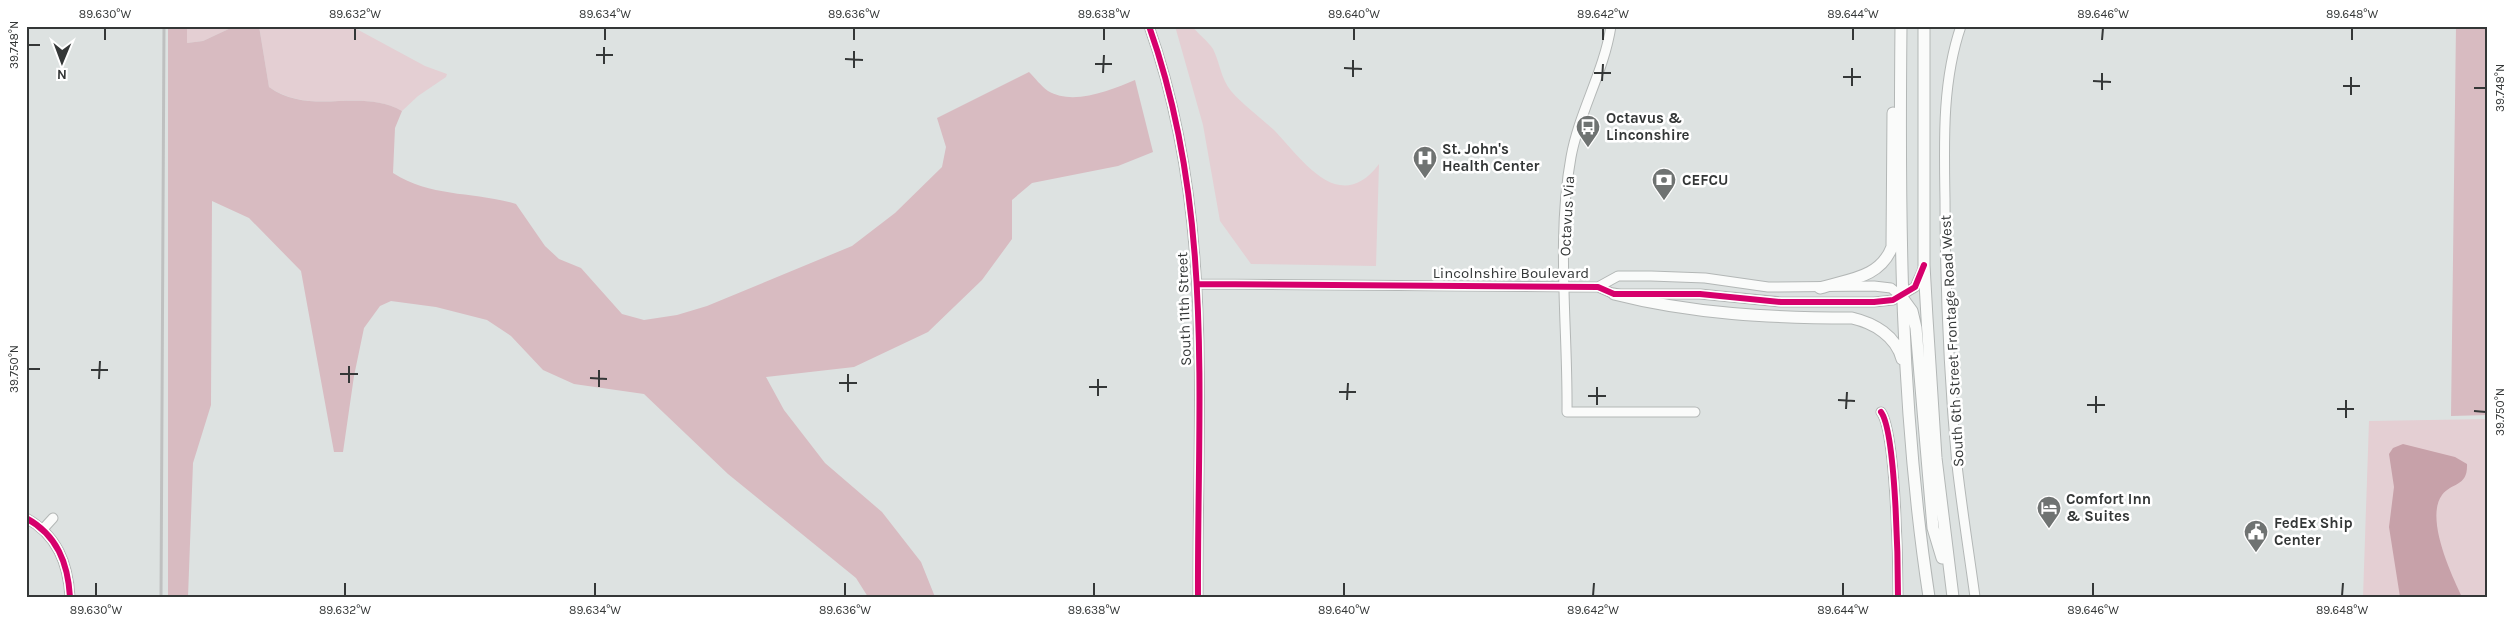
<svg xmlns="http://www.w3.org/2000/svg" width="2514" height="623" viewBox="0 0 2514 623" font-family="Karla,sans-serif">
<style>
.green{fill:#e4cfd3}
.forest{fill:#d8bbc1}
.water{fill:#c7a1a9}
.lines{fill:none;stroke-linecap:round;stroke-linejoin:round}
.minor-casing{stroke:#b3b7b6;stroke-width:11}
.major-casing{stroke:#b3b7b6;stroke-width:13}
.minor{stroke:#fafbfa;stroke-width:9}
.major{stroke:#fafbfa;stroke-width:11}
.rail{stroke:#bfc0c0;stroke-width:3}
.cycleway-casing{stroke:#fff;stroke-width:9}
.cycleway{stroke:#d6006c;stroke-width:6}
.ticks{fill:none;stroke:#343737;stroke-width:2}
.labels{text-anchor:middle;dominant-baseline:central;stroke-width:5;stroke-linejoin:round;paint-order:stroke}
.poi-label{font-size:15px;font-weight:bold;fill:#343737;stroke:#fff;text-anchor:start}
.street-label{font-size:15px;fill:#343737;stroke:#fff}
.neatline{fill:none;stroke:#343737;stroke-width:2}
.ticks-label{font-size:12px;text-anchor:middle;fill:#343737}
</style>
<rect width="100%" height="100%" fill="#dde2e1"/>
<!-- green -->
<path class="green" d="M187 26H235L203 41 187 43Z
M259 26H351L425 66 447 74 446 77 418 96 402 111C359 87 313 117 269 87Z
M1175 26H1192C1198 34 1208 41 1213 49 1220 63 1221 79 1231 91 1244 106 1260 117 1274 130 1302 159 1339 217 1379 164L1376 266 1251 264 1220 221 1203 125Z
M2488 419V597H2363L2369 421Z"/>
<!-- forest -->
<path class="forest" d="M168 26H187V43L203 41 235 26H259L269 87C311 117 360 87 402 111L395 128 393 173C433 198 472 191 516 204L545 246 559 259 581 268 622 314 644 320 677 315 707 306 852 246 895 213 942 167 946 147 937 118 1029 72C1035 78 1041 86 1048 91 1073 106 1111 90 1135 80L1153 152 1118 166 1032 183 1012 200V239L982 280 928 332 854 367 766 377 784 410 825 463 882 512 921 562 935 597H868L856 578 728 474 644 394 574 384 543 370 511 336 487 320 436 307 391 301 380 306 364 328 354 376 343 452H334L301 271 249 218 212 201 211 405 193 463 188 597H168Z
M2456 26H2488V415L2451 416Z"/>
<!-- water -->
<path class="water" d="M2403 444 2455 457 2467 464C2468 487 2452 482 2442 495 2425 518 2451 574 2462 597H2400L2389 527 2394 487 2389 454 2393 448Z"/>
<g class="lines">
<defs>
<path id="minor" d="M1149 26C1215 212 1197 404 1198 597
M1611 26C1604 72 1579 112 1571 157 1556 238 1568 329 1567 412H1695
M1961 26C1942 81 1944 142 1945 199 1945 288 1949 377 1957 465 1962 509 1969 553 1975 597
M1198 284 1598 287 1614 294H1700L1781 302H1874L1893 300 1915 287 1923 269
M1598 287 1618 276H1651L1705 278 1768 287 1874 286 1891 288 1901 296
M1881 412C1896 432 1898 566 1898 597
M26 518C57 535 68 563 70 597
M43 529 53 518"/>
<path id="major" d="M1901 26C1899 217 1900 407 1929 597
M1924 26V265L1927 318 1936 458 1953 597
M1820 288C1849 279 1880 278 1892 247L1893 113
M1614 294C1692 314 1772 318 1852 318 1874 323 1896 336 1902 359
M1901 296 1912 311 1916 328 1933 528 1942 558"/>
</defs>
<!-- minor casing -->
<use href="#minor" class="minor-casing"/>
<!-- major casing -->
<use href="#major" class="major-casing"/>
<!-- minor -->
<use href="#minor" class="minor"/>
<!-- major -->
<use href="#major" class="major"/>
<!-- rail -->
<path class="rail" d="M161 597 164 26"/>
<defs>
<path id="cycleway" d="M1149 26C1215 212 1197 404 1198 597
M1198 284 1598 287 1614 294H1700L1781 302H1874L1893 300 1915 287 1924 265
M1881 412C1896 432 1898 566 1898 597
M26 518C57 535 68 563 70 597"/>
</defs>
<!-- cycleway casing -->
<use href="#cycleway" class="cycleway-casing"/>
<!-- cycleway -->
<use href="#cycleway" class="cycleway"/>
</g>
<!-- ticks -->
<path class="ticks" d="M105 40V28M355 40V28M605 40V28M854 40V28M1104 40V28M1354 40V28M1603 40V28M1853 40V28M2102 40 2103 28M2352 40V28M28 45H40M596 55H613M845 59 863 60M604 64V47M1095 64H1112M854 68V51M1344 68 1362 69M1103 73 1104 55M1594 73H1611M1353 77V60M1843 77H1861M1602 81 1603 64M2093 81 2111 82M1852 86V68M2343 86H2360M2474 88H2486M2102 90V73M2351 95V77M28 369H40M91 370H108M340 374H358M590 378 607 379M99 379 100 361M349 383V366M839 383H857M599 387V370M1089 387H1107M848 392V374M1339 392H1356M1098 396V379M1588 396H1606M1347 400 1348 383M1838 400 1855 401M1597 405V387M2087 405H2105M1846 409 1847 392M2337 409H2354M2474 411 2486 412M2096 413V396M2346 418V400M96 596V583M345 596V583M595 596V583M845 596V583M1094 596V583M1344 596V583M1593 596 1594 583M1843 596V583M2093 596V583M2342 596 2343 583"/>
<!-- icons -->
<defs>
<symbol id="bus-pin" viewBox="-11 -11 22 30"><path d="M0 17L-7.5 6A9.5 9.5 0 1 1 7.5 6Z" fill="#6f7372" stroke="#fff"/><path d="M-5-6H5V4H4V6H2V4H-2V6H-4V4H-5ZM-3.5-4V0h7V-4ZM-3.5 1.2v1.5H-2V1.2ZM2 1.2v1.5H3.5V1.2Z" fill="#fff"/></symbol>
<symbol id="hospital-pin" viewBox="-11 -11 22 30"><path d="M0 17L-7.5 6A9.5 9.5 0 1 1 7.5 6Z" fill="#6f7372" stroke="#fff"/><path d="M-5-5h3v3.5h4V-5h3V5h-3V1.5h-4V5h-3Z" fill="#fff"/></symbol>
<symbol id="bank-pin" viewBox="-11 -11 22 30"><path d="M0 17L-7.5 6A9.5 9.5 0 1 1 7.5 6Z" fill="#6f7372" stroke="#fff"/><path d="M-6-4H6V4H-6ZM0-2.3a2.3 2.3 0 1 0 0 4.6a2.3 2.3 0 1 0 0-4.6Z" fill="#fff"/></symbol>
<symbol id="hotel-pin" viewBox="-11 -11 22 30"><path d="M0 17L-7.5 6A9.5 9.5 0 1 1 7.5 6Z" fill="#6f7372" stroke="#fff"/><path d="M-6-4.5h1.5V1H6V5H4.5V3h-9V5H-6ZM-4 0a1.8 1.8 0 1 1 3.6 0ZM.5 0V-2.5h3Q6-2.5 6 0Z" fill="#fff"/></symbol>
<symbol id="civic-pin" viewBox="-11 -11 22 30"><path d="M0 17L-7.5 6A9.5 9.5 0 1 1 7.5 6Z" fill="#6f7372" stroke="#fff"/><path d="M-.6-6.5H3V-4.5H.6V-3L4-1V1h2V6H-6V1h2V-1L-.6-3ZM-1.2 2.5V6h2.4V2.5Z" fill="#fff"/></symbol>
</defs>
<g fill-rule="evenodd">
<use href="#bus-pin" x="1574" y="113" width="28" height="38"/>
<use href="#hospital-pin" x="1411" y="144" width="28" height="38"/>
<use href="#bank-pin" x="1650" y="166" width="28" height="38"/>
<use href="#hotel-pin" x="2035" y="494" width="28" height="38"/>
<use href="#civic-pin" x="2242" y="518" width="28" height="38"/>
</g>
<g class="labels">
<!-- poi labels -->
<g class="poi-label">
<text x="1606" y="118">Octavus &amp;<tspan x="1606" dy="17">Linconshire</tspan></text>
<text x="1442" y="149">St. John's<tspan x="1442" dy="17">Health Center</tspan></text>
<text x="1682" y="180">CEFCU</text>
<text x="2066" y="499">Comfort Inn<tspan x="2066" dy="17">&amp; Suites</tspan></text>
<text x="2274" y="523">FedEx Ship<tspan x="2274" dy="17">Center</tspan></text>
</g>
<!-- street labels -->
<g class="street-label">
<text transform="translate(1567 216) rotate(-87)">Octavus Via</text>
<text x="1511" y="273">Lincolnshire Boulevard</text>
<text transform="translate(1184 309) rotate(-92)">South 11th Street</text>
<text transform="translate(1952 341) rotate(-93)">South 6th Street Frontage Road West</text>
</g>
</g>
<!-- border -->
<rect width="2514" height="623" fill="none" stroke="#ffffff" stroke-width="55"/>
<!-- north arrow -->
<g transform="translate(62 62) rotate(181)" stroke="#ffffff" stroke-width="4" paint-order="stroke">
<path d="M0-4L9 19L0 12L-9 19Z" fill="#343737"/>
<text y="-8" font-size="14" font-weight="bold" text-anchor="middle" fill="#343737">N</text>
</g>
<rect x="28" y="28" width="2458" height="568" class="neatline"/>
<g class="ticks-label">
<text x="105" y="18">89.630°W</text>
<text x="355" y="18">89.632°W</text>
<text x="605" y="18">89.634°W</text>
<text x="854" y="18">89.636°W</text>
<text x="1104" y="18">89.638°W</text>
<text x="1354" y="18">89.640°W</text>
<text x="1603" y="18">89.642°W</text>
<text x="1853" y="18">89.644°W</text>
<text x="2103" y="18">89.646°W</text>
<text x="2352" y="18">89.648°W</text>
<text transform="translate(14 45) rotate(-90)" y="4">39.748°N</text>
<text transform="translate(2500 88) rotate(-90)" y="4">39.748°N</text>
<text transform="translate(14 369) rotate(-90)" y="4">39.750°N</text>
<text transform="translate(2500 412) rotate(-90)" y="4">39.750°N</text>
<text x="96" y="614">89.630°W</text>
<text x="345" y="614">89.632°W</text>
<text x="595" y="614">89.634°W</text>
<text x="845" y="614">89.636°W</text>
<text x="1094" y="614">89.638°W</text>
<text x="1344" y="614">89.640°W</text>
<text x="1593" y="614">89.642°W</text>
<text x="1843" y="614">89.644°W</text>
<text x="2093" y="614">89.646°W</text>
<text x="2342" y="614">89.648°W</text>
</g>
</svg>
